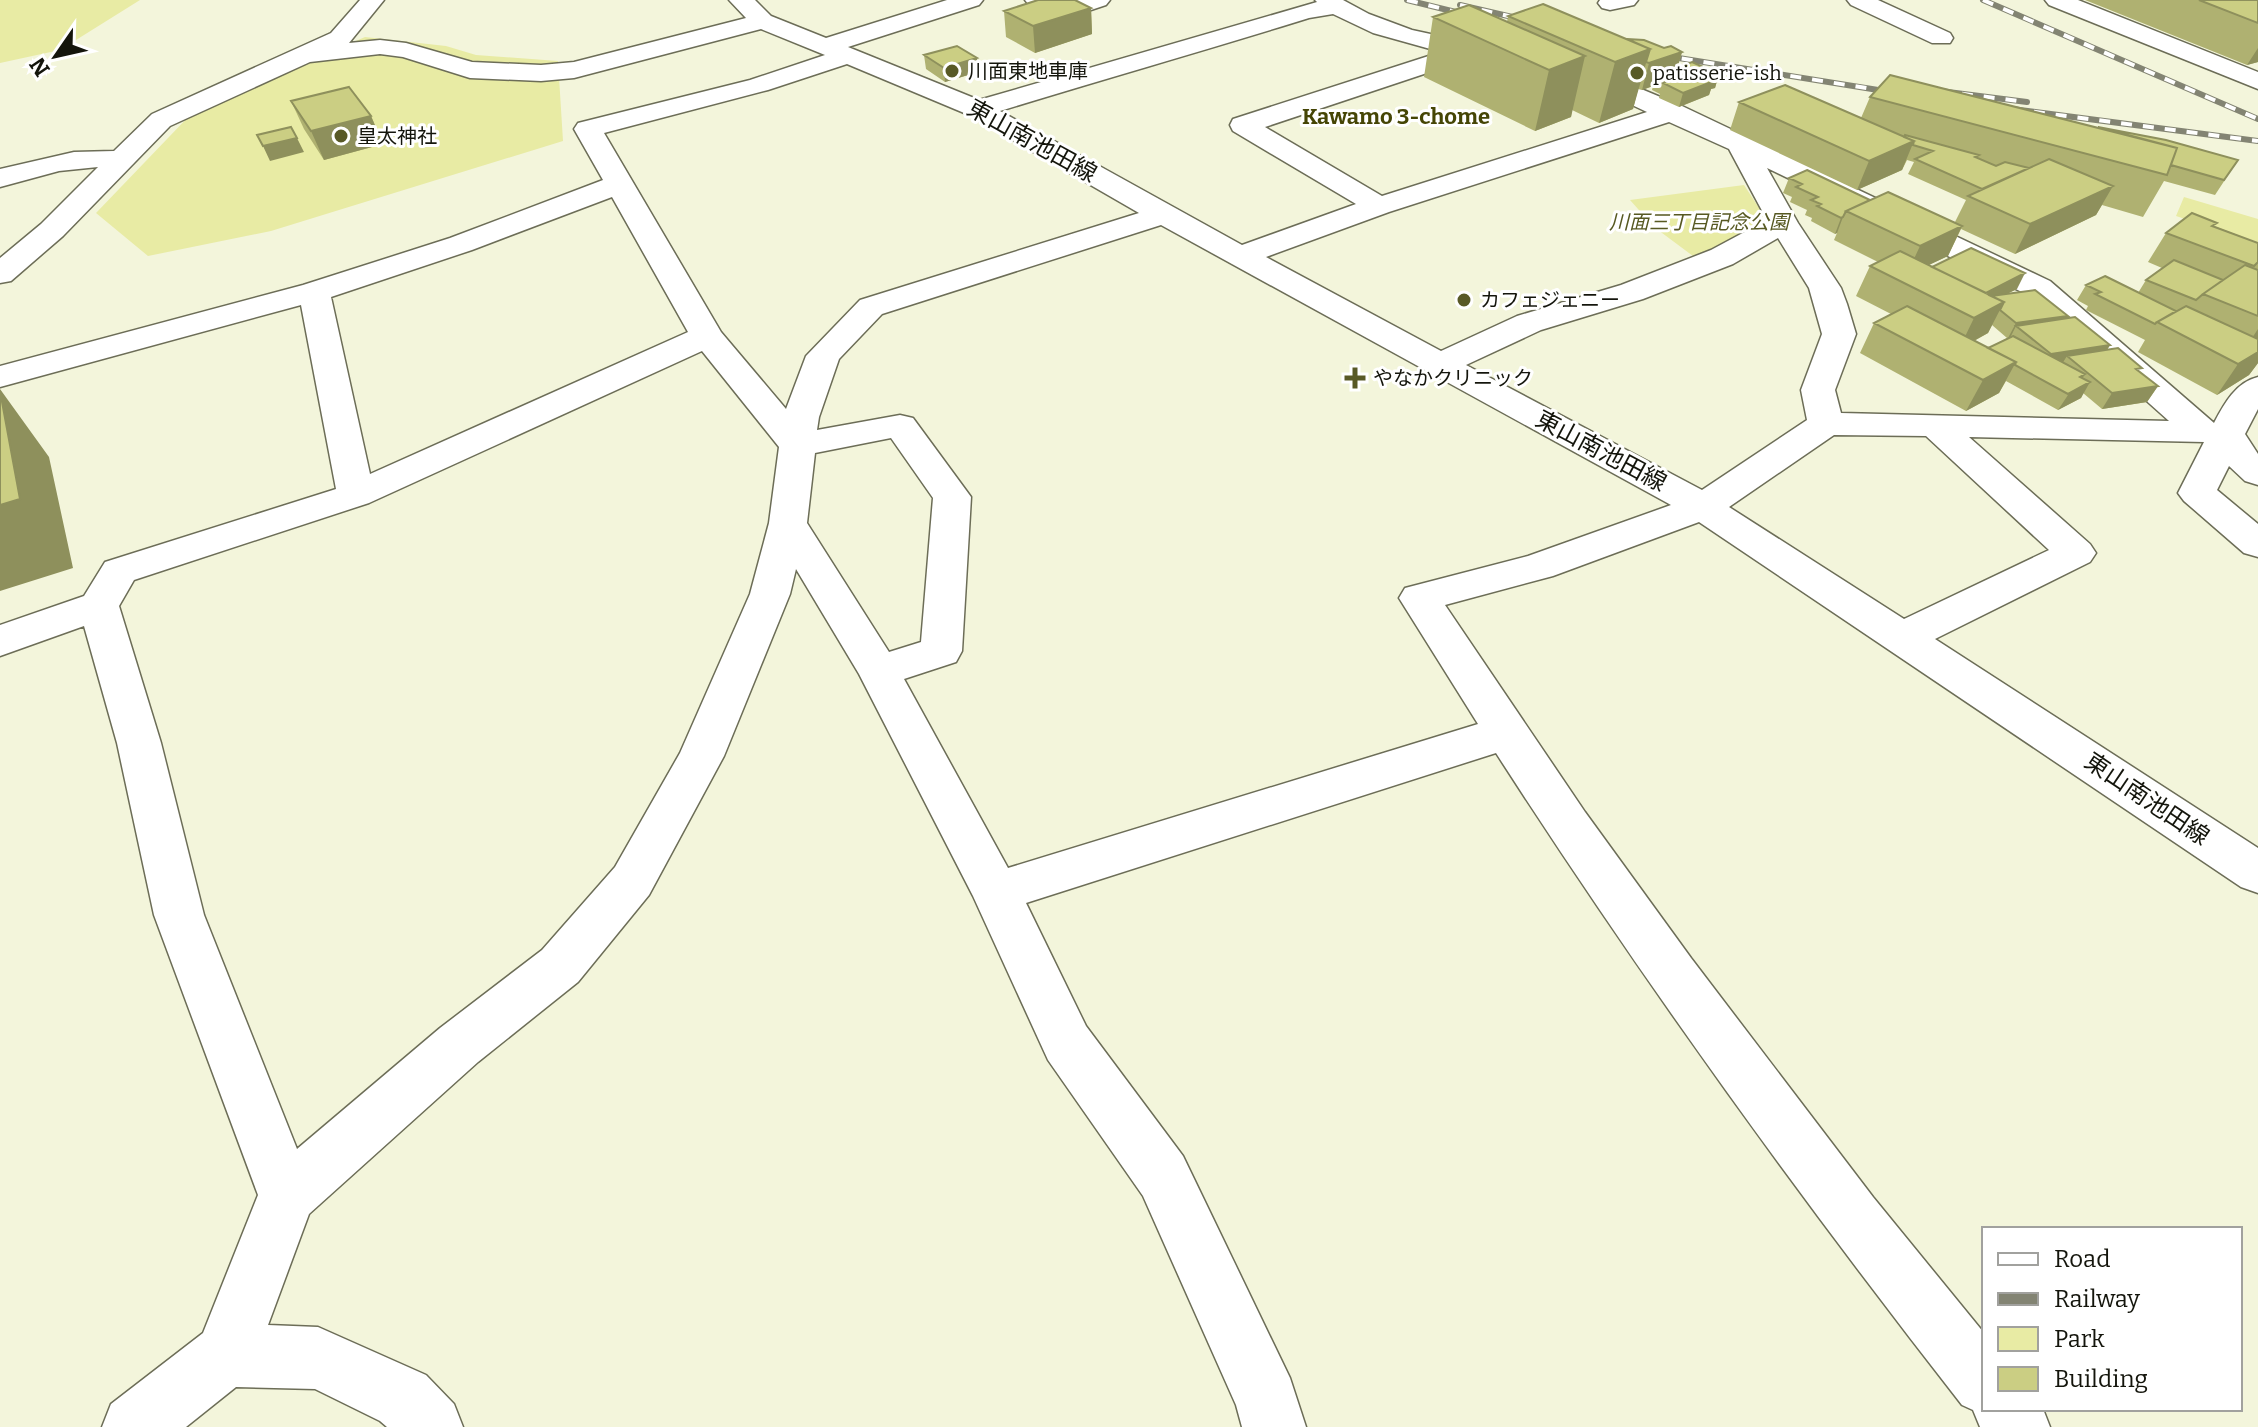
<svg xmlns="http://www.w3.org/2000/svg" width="2258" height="1427" viewBox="0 0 2258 1427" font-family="Bitter,'Noto Sans JP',serif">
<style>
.green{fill:#e8eba4}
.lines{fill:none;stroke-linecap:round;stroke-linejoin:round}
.minor-casing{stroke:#6c6d57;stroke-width:3}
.minor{fill:#fff;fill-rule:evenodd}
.rail-casing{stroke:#838473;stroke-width:6}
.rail{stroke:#fff;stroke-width:4;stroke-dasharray:11;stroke-linecap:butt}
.wall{fill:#afb171;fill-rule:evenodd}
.shaded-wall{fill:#8e905c}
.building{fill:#cbce83;stroke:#8e905c;stroke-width:2}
.poi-dot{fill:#585926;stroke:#fff;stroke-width:3}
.labels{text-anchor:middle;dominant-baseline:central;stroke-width:6;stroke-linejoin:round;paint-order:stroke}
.far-poi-label{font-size:20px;fill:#14150c;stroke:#fff;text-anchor:start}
.far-park-label{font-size:20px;font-style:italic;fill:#575922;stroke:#fff}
.far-neighbourhood-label{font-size:22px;font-weight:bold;fill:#454505;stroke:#fff}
.street-label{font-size:24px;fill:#14150c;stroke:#fff}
</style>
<rect width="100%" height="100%" fill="#f3f5db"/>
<!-- green -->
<path class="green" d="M0 0H140L60 50 0 63Z
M365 37 446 46 476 55 558 61 563 141 271 231 148 256 96 213 192 113Z
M1744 185 1767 220 1718 248 1693 256 1654 227 1630 200Z
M2184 197 2258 219V243L2176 216Z"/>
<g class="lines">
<defs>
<path id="minor" d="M360 0H384L349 43 380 40 406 43 472 62 541 65 574 62 746 18 729 0H755L771 16 826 38 947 0H983L979 5 848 47 979 100 1317 2 1315 0H1343L1369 14 1412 30 1495 48 1498 53 1495 58H1472L1265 127 1382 196 1647 112 1572 77 1568 72 1572 67 1581 64 1682 106 2050 281 2214 423C2224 404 2236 382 2258 377V409L2245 434 2258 454V485L2245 481 2229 466 2217 490 2258 524V557L2244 553 2184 501 2178 493 2204 442 1969 437 2090 544 2096 553 2090 562 1935 639 2258 848V893L2241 887 1699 522 1553 576 1445 605 1585 812 1691 958 1873 1197 1984 1333V1409H2043L2050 1427H1980L1973 1410 1962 1405C1797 1194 1641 978 1496 753L1026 903 1086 1026 1183 1156 1290 1378 1306 1427H1242L1236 1405 1143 1196 1048 1060 973 896 859 674 796 569 790 594 724 756 649 895 578 982 478 1062 309 1214 268 1325 318 1327 426 1375 454 1404 463 1427H387L380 1421 315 1389 236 1387 186 1427H102L111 1404 203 1333 258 1195 154 915 117 743 84 626 0 656V625L84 596 105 562 336 489 301 305 0 387V366L303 285 450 238 603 180 574 129 578 123 750 80 825 55 761 29 574 78 541 81 470 78 403 57 380 54 310 62 170 126 63 236 11 281 0 283V258L41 224 98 167 59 171 0 187V169L74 152 114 151 152 114 331 33ZM1333 14 1373 33 1441 52 1233 119 1230 125 1233 131 1356 204 1242 245 1000 111C1103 79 1207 50 1309 18ZM847 64 969 115 1139 213 860 300 806 356 786 409 721 332 604 133 768 90ZM1669 122 1729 149 1767 220 1711 250 1621 285 1517 316 1441 351 1266 257 1389 212ZM1767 168 2028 295 2169 421 1841 413 1835 390 1856 334 1847 304 1841 288 1798 223ZM612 197 688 332 370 474 331 297 472 250ZM1161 225 1671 505 1528 556 1405 588 1399 598 1478 724 1008 868 904 679 956 662 962 651 971 497 913 418 900 415 817 430 819 417 839 359 882 314ZM1778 238 1809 288 1822 334 1801 390 1807 420 1702 490 1466 365 1541 330 1643 299 1733 264ZM702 351 779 447 769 523 750 594 680 753 615 867 542 950 440 1028 297 1149 204 915 161 743 119 606 134 580 369 503ZM1834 435 1926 436 2049 550 1904 619 1729 507ZM891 438 933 498 921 642 889 652 807 523 815 453Z
M1025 0H1056L1065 4 1076 0H1110L1106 5 1064 19 1029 5Z
M1600 0H1638L1634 5 1610 10 1602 8 1598 3Z
M1847 0H1878L1950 33 1953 38 1950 43H1932L1851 5Z
M2045 0H2078L2258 72V89L2049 5Z"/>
</defs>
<!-- minor casing -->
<use href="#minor" class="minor-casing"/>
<!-- minor -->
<use href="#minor" class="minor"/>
<defs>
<path id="rail" d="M1407 0 1472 16
M1983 0 2258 119
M1460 5 1530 21
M1660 55 1897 93
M1940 91 2027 102
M2012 109 2258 141"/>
</defs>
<!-- rail casing -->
<use href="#rail" class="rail-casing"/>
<!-- rail -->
<use href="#rail" class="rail"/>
</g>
<!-- wall -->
<path class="wall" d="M2085 0H2258V62L2247 65Z
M1091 8 1092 34 1035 53 1006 37 1004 11Z
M1508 16 1627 39 1682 52 1677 68 1719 74 1715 88 1711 89 1709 95 1679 107 1659 98 1660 94 1652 90 1653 86 1642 90 1638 89 1633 109 1599 123 1572 110 1571 117 1535 131 1424 77 1433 17 1507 22Z
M924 55 978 72 945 82 926 69Z
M1870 97 2097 128 2238 160 2215 195 2164 181 2143 217 2102 205 2096 215 2015 254 1961 229 1948 256 1928 265 2017 289 2008 293 2068 316 2066 319 2110 345 2107 350 2140 372 2158 386 2147 402 2102 409 2083 393 2081 398 2058 410 2006 381 1999 393 1966 411 1860 353 1874 323 1891 314 1856 296 1870 266 1878 262 1834 240 1837 233 1835 234 1811 221 1812 218 1805 215 1807 210 1790 202 1792 197 1783 193 1789 178 1955 222 1966 200 1908 174 1914 162 1907 160 1902 170 1857 190 1730 130 1739 102 1861 118ZM1992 325 2007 338 1988 348 1974 341 1988 333Z
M291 101 371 116 383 144 324 160 304 129Z
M2214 226 2258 243V363L2249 375 2217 395 2138 352 2145 340 2086 310 2088 306 2077 300 2086 285 2138 293 2146 280 2162 268 2148 262 2166 233Z"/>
<!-- shaded-wall -->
<path class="shaded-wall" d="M1091 8 1092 34 1035 53 1033 26Z
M2258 48V62L2247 65Z
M1650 49 1633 109 1599 123 1615 62Z
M1682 52 1674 79 1656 76 1653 86 1642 90 1649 63Z
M1585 56 1571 117 1535 131 1549 70Z
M977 58 978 72 945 82 944 68Z
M1719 74 1715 88 1711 89 1709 95 1679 107 1683 93 1707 78Z
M371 116 383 144 324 160 311 131Z
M297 138 304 152 270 161 263 146Z
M1914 141 1902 170 1857 190 1869 161Z
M2113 186 2096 215 2015 254 2030 224Z
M1843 217 1837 233 1835 234 1841 218Z
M1962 226 1948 256 1906 276 1920 246Z
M2025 273 2017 289 1991 302 1985 294Z
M2004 302 1988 333 1959 349 1974 318Z
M2068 316 2059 331 2016 326 2010 338H2008L2016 323Z
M2258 329V339L2244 350Z
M2110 345 2100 361 2067 356 2060 367 2041 370 2051 354Z
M2258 352V363L2249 375 2217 395 2238 364Z
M2016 362 1999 393 1966 411 1983 380Z
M2085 374 2075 390 2090 382 2081 398 2058 410 2080 377Z
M2158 386 2147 402 2102 409 2112 393Z
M0 389 49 457 73 568 0 591Z"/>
<!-- building -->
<path class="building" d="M1038 0H1075L1091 8 1033 26 1004 11Z
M2199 0H2258V23Z
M1543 4 1650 49 1615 62 1508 16Z
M1469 5 1585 56 1549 70 1433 17Z
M1627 39 1644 40 1664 48 1671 46 1682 52 1649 63 1646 62 1650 49Z
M957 46 977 58 944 68 924 55Z
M1692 62 1719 74 1707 78 1714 81 1683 93 1663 83 1669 81 1656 76Z
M1890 75 2177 148 2167 175 1870 97Z
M1785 85 1914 141 1869 161 1739 102Z
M349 87 371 116 311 131 291 101Z
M291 127 297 138 263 146 257 135Z
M2098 127 2166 140 2238 160 2224 180 2171 165 2177 148Z
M1905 135 1979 155 1975 157 1996 166 2005 162 2029 168 1982 189 1915 159 1933 151 1913 145 1914 141 1904 137Z
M2049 159 2113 186 2030 224 1968 196Z
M1807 170 1870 200 1846 211 1843 217 1841 218 1817 206 1821 204 1811 200 1818 197 1796 187 1802 184 1789 178Z
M1888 192 1962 226 1920 246 1846 211Z
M2192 213 2217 223 2212 226 2258 243V262L2254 266 2166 233Z
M1971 248 2025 273 1986 293 1932 267Z
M1900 251 2004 302 1974 318 1870 266Z
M2174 260 2223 280 2203 294 2196 300 2146 280Z
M2245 265 2258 270V316L2203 294Z
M2105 276 2176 311 2157 322 2155 324 2095 294 2101 292 2086 285Z
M2035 290 2068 316 2016 323 2000 310 2004 302 1991 296Z
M1907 306 2016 362 1983 380 1874 323Z
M2186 306 2258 339V352L2238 364 2157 322Z
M2075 317 2110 345 2051 354 2016 326Z
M2013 336 2085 374 2080 377 2090 382 2068 394 2015 365 2016 362 1988 348Z
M2118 348 2142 368 2136 369 2158 386 2112 393 2067 356Z
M0 391 20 499 0 505Z"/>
<!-- markers -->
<g class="poi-dot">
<circle cx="952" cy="71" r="8"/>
<circle cx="1637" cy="73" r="8"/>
<circle cx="341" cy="136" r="8"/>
<circle cx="1464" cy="300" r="8"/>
<path d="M1351 366h8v8h8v8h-8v8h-8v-8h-8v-8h8z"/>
</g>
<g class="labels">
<!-- far-poi labels -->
<g class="far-poi-label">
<text x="968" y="71">川面東地車庫</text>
<text x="1653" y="73">patisserie-ish</text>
<text x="357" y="136">皇太神社</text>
<text x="1480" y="300">カフェジェニー</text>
<text x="1373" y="378">やなかクリニック</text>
</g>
<!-- far-park labels -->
<g class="far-park-label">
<text x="1699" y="222">川面三丁目記念公園</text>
</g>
<!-- far-neighbourhood labels -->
<g class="far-neighbourhood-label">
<text x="1396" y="116">Kawamo 3-chome</text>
</g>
<!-- street labels -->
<g class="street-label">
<text transform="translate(1032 141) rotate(29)">東山南池田線</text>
<text transform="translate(1601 451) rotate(28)">東山南池田線</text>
<text transform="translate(2147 799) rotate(34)">東山南池田線</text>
</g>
</g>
<!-- legend -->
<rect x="1982" y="1227" width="260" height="184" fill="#ffffff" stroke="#a1a19e" stroke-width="2"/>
<rect x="1998" y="1253" width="40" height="12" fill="#ffffff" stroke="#a1a19e" stroke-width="2"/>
<text x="2054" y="1267" font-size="24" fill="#14150c">Road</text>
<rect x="1998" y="1293" width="40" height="12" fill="#838473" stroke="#a1a19e" stroke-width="2"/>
<text x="2054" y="1307" font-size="24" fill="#14150c">Railway</text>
<rect x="1998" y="1327" width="40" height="24" fill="#e8eba4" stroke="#a1a19e" stroke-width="2"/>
<text x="2054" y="1347" font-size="24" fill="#14150c">Park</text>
<rect x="1998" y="1367" width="40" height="24" fill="#cbce83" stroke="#a1a19e" stroke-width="2"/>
<text x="2054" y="1387" font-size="24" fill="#14150c">Building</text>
<!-- north arrow -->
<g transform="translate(56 56) rotate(236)" stroke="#ffffff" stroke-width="6" paint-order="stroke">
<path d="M0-6L14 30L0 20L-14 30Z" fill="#14150c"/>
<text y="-12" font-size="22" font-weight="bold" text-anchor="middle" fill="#14150c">N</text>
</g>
</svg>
